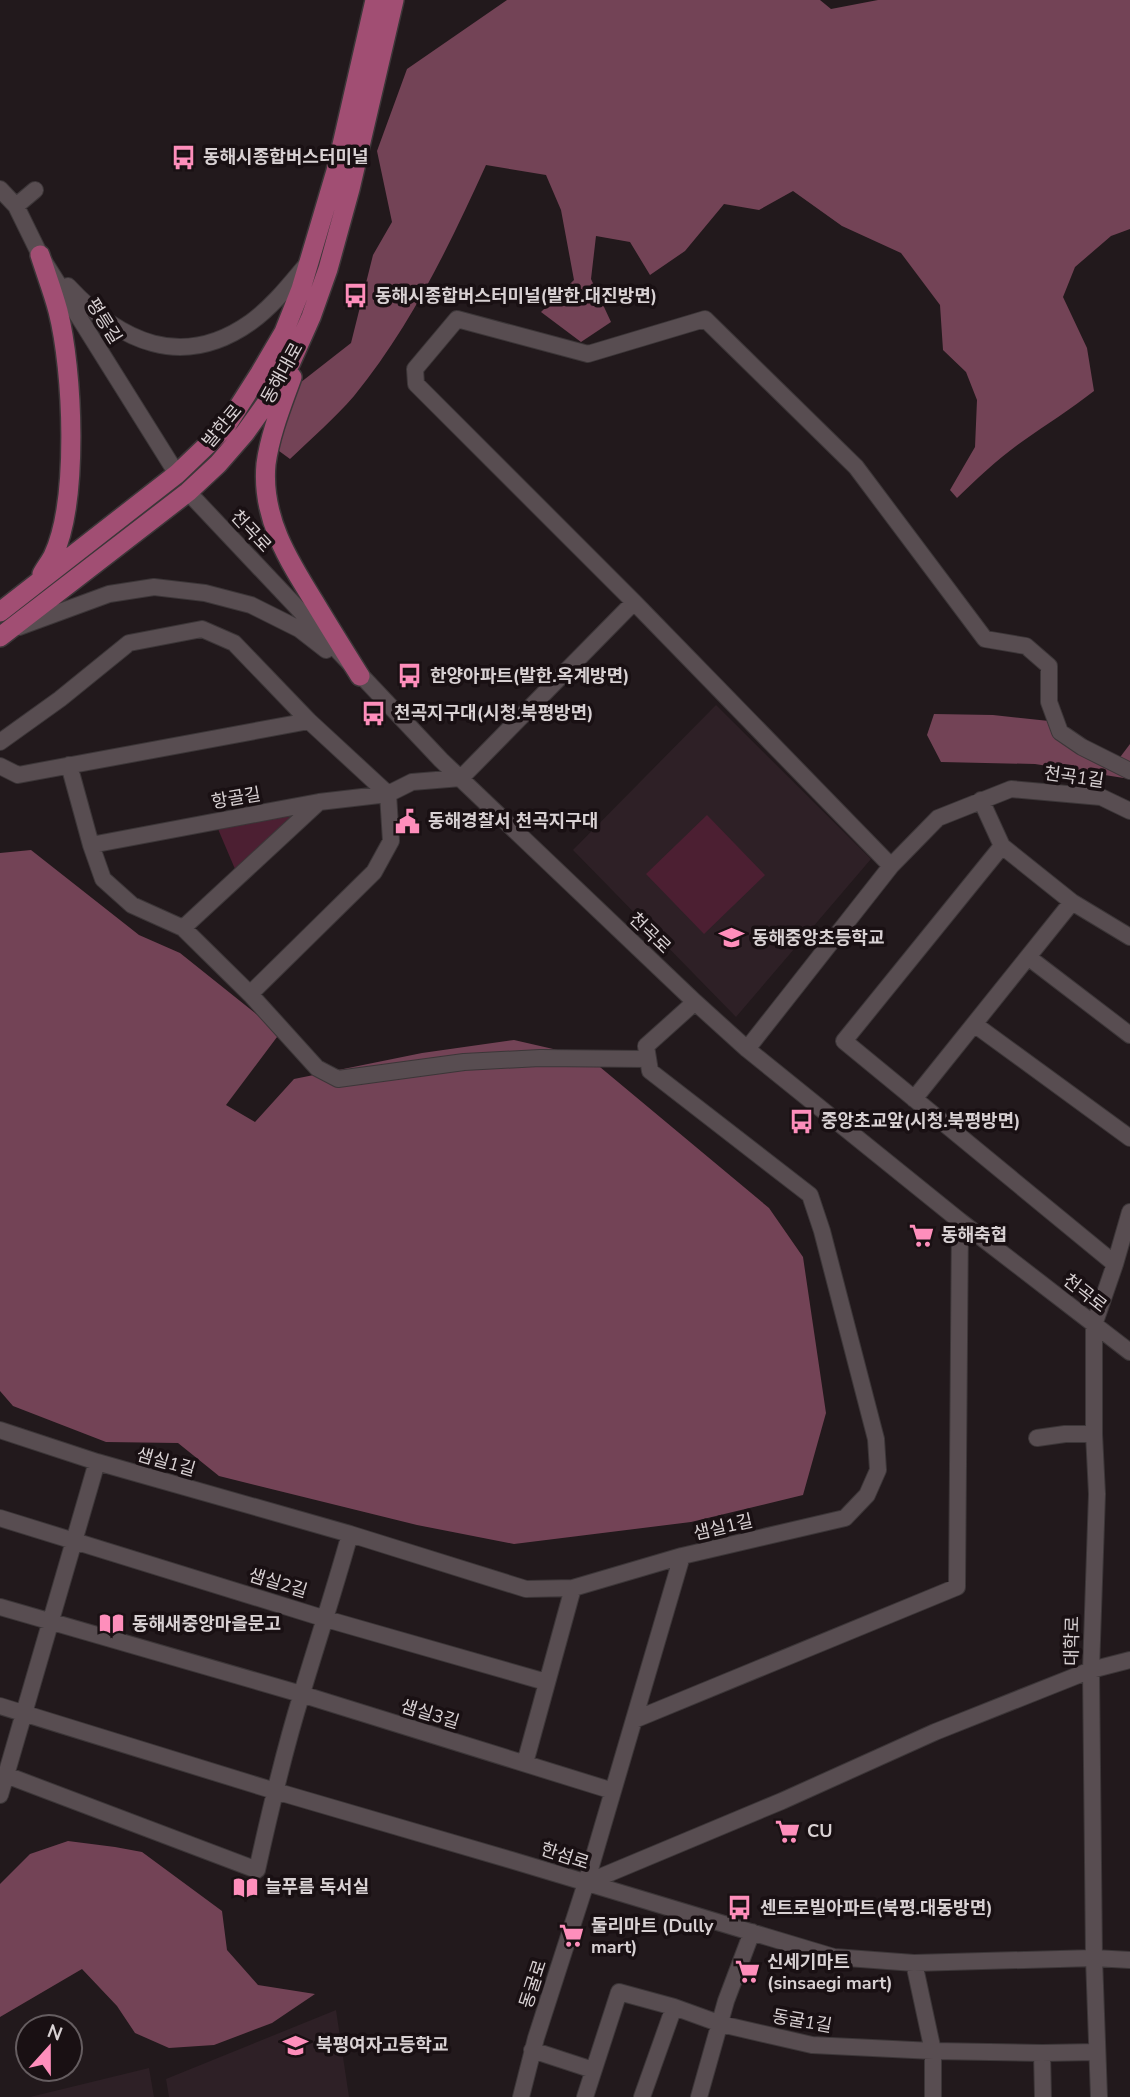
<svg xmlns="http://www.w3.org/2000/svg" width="1130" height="2097" viewBox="0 0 1130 2097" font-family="'Nunito Sans','Noto Sans KR',sans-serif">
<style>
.built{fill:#2e2026}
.green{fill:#4c1f32}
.forest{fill:#734356}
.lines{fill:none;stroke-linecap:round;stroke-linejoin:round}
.minor-casing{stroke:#3c3638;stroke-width:18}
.major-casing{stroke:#3c3638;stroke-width:22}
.minor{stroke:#584d51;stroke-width:16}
.major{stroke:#a14e73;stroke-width:19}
.labels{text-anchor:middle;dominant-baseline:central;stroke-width:7;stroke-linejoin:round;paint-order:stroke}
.poi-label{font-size:18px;font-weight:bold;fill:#d8d1d3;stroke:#191013;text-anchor:start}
.street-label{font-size:18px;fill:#d8d1d3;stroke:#191013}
</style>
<rect width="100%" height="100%" fill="#22191c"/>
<!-- built -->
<path class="built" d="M716 705 871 859 736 1017 573 850Z
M336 2010 349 2097H169L166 2079Z
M149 2068 154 2097H30Z"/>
<!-- green -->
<path class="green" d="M297 813 235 869 218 829Z
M707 815 765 875 704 934 646 874Z"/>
<!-- forest -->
<path class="forest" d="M507 0H820L831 9 878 0H1130V229L1111 236 1075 267 1063 297 1087 348 1094 391C1071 409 1047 424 1023 441 999 458 978 478 957 498L950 490 975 447 977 400 966 372 943 350 940 305 901 253 842 226 793 191 759 210 724 204 685 251 650 275 630 242 596 236 591 279 611 322 581 342 541 312 574 280 561 210 546 175 486 165C449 246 411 326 354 396 335 418 311 439 290 459L264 440 296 386 351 343 373 255 392 222 377 151 407 69Z
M934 714 993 715 1049 721 1118 760 1130 744V779L1035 764 941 762 927 735Z
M31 850 139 935 180 953 280 1033 226 1105 255 1122 294 1079 422 1053 514 1040 588 1057 769 1208 803 1257 826 1413 803 1495 691 1522 514 1544 417 1525 219 1476 178 1443 106 1442 13 1406 0 1391V853Z
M68 1841 115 1847 142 1852 222 1911 227 1950 258 1985 315 1994 272 2023 214 2045 169 2048 135 2033 117 2006 82 1969 0 2017V1884L30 1854Z"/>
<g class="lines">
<defs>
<path id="minor" d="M0 189 16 206 40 255 177 474
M16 206 35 190
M68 286C120 342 182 371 251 322 273 306 290 284 307 264
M188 492 441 760 695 1002 747 1049 960 1221 1130 1352
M19 627 109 594 154 587 205 593 251 605 299 629 326 650
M0 742 60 699 129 643 202 629 234 643 309 721 388 794
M69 765 91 845 103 879 132 905 183 928 250 994 374 872 391 841 388 794 412 782 461 778 634 602
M0 766 18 775 309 721
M981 800 1002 846 1072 902 1130 937
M91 845 319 802 388 794
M1002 846 844 1041 1115 1264
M891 866 634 602 416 384 415 369 457 319 588 354 705 319 856 467 985 639 1026 646 1049 666V702L1060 732 1082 747 1130 771
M183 928 317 804
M1028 957 1130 1035
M250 994 317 1068 338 1079 464 1062 540 1058 647 1059
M974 1024 1130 1138
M747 1049 891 866 938 818 1011 789 1101 797 1130 811
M914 1099 1072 902
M0 1430 97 1462 350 1534 526 1589 573 1588 682 1556 845 1518 867 1495 878 1470 876 1439 822 1231 810 1195 650 1071 646 1046 695 1002
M1037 1438 1065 1434H1094
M97 1462 6 1775 257 1870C270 1811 284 1751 302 1693 318 1640 335 1588 350 1534
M0 1518 326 1619 546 1682
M0 1607 301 1694 613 1791
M0 1706 275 1791 511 1860 834 1957 914 1963 1094 1958 1130 1960
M634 1720 957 1587 960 1221
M525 1763 573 1588
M0 1795 6 1775
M586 1883 782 1801 935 1732 1091 1670 1130 1660
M914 1963 933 2051V2097
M532 2050 593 2070
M1042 2053 1043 2097
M521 2097 536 2038 586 1883 682 1556
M585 2097 619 1992 674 2007 721 2024 812 2045 933 2051 1042 2053 1096 2052
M642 2097 674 2007
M699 2097 726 2001 752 1932
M1099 2097 1094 1958 1091 1670 1097 1494 1094 1434V1325L1115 1264 1130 1212"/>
<path id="major" d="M40 255C46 274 53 292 58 311 73 370 79 501 53 556 50 562 45 568 42 574
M292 377C282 405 270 434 266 464 261 517 288 560 315 603 330 628 345 652 360 676
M0 612 177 474 225 428 260 373 284 332 301 289 336 171 375 0
M0 637 188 492 218 464 245 433 270 398 291 362 311 317 328 269 350 189 394 0"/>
</defs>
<!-- minor casing -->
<use href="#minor" class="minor-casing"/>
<!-- major casing -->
<use href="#major" class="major-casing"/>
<!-- minor -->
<use href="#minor" class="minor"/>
<!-- major -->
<use href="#major" class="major"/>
</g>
<!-- icons -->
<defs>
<symbol id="bus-bare" viewBox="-9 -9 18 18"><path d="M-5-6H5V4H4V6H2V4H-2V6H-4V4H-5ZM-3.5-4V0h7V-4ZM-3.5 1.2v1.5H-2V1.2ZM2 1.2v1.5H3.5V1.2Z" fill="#fe8ebb" stroke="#191013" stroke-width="2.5" paint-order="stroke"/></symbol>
<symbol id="civic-bare" viewBox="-9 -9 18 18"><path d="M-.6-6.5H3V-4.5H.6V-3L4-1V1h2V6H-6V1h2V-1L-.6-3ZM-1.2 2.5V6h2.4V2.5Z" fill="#fe8ebb" stroke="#191013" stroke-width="2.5" paint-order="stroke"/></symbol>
<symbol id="school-bare" viewBox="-9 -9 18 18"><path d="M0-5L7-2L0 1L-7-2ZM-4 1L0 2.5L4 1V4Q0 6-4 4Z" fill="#fe8ebb" stroke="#191013" stroke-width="2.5" paint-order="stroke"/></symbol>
<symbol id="supermarket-bare" viewBox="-9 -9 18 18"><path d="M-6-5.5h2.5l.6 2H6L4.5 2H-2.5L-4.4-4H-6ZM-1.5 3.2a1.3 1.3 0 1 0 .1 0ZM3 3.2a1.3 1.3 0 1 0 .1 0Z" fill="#fe8ebb" stroke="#191013" stroke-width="2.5" paint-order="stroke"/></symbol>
<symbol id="library-bare" viewBox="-9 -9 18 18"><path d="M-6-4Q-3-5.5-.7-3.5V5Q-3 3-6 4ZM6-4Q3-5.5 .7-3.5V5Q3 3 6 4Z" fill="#fe8ebb" stroke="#191013" stroke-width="2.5" paint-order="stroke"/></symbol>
</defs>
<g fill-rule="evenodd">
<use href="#bus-bare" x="166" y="140" width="35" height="35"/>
<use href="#bus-bare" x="338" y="278" width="35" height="35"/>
<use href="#bus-bare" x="392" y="658" width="35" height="35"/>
<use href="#bus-bare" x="356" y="696" width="35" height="35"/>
<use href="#civic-bare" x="390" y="804" width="35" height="35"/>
<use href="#school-bare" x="714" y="920" width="35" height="35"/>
<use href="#bus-bare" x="784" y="1104" width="35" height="35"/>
<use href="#supermarket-bare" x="904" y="1218" width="35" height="35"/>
<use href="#library-bare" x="94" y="1606" width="35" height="35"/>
<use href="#supermarket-bare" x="770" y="1814" width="35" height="35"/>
<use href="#library-bare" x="228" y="1870" width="35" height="35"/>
<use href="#bus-bare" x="722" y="1890" width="35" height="35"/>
<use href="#supermarket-bare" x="554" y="1918" width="35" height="35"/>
<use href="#supermarket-bare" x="730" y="1954" width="35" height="35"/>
<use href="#school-bare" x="278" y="2028" width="35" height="35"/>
</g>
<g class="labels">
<!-- poi labels -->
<g class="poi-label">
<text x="203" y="157">동해시종합버스터미널</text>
<text x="375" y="296">동해시종합버스터미널(발한.대진방면)</text>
<text x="430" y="676">한양아파트(발한.옥계방면)</text>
<text x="394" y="713">천곡지구대(시청.북평방면)</text>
<text x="428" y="821">동해경찰서 천곡지구대</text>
<text x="752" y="938">동해중앙초등학교</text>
<text x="821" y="1121">중앙초교앞(시청.북평방면)</text>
<text x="941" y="1235">동해축협</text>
<text x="132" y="1624">동해새중앙마을문고</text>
<text x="807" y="1831">CU</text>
<text x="265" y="1887">늘푸름 독서실</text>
<text x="760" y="1908">센트로빌아파트(북평.대동방면)</text>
<text x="591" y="1926">둘리마트 (Dully<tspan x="591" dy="21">mart)</tspan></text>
<text x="767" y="1962">신세기마트<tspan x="767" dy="21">(sinsaegi mart)</tspan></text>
<text x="316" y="2045">북평여자고등학교</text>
</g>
<!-- street labels -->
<g class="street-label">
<text transform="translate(104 321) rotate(58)">평릉길</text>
<text transform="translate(282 373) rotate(-61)">동해대로</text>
<text transform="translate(222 426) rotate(-50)">발한로</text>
<text transform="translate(251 531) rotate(47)">천곡로</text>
<text transform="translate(1074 777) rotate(8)">천곡1길</text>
<text transform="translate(236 798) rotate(-10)">항골길</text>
<text transform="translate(650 933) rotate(44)">천곡로</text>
<text transform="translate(1085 1293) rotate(38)">천곡로</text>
<text transform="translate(166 1462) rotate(16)">샘실1길</text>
<text transform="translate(723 1527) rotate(-13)">샘실1길</text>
<text transform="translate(278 1583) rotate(17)">샘실2길</text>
<text transform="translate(1072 1641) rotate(-89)">대학로</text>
<text transform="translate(430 1714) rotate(17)">샘실3길</text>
<text transform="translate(565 1856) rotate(18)">한섬로</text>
<text transform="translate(533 1984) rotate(-72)">동굴로</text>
<text transform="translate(802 2021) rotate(10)">동굴1길</text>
</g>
</g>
<!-- north arrow -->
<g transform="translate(49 2048) rotate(21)"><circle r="33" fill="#191013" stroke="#655d60" stroke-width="2"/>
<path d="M0-5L12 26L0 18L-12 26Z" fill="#fe8ebb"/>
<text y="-10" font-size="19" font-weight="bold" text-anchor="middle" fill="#d8d1d3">N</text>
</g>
</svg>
